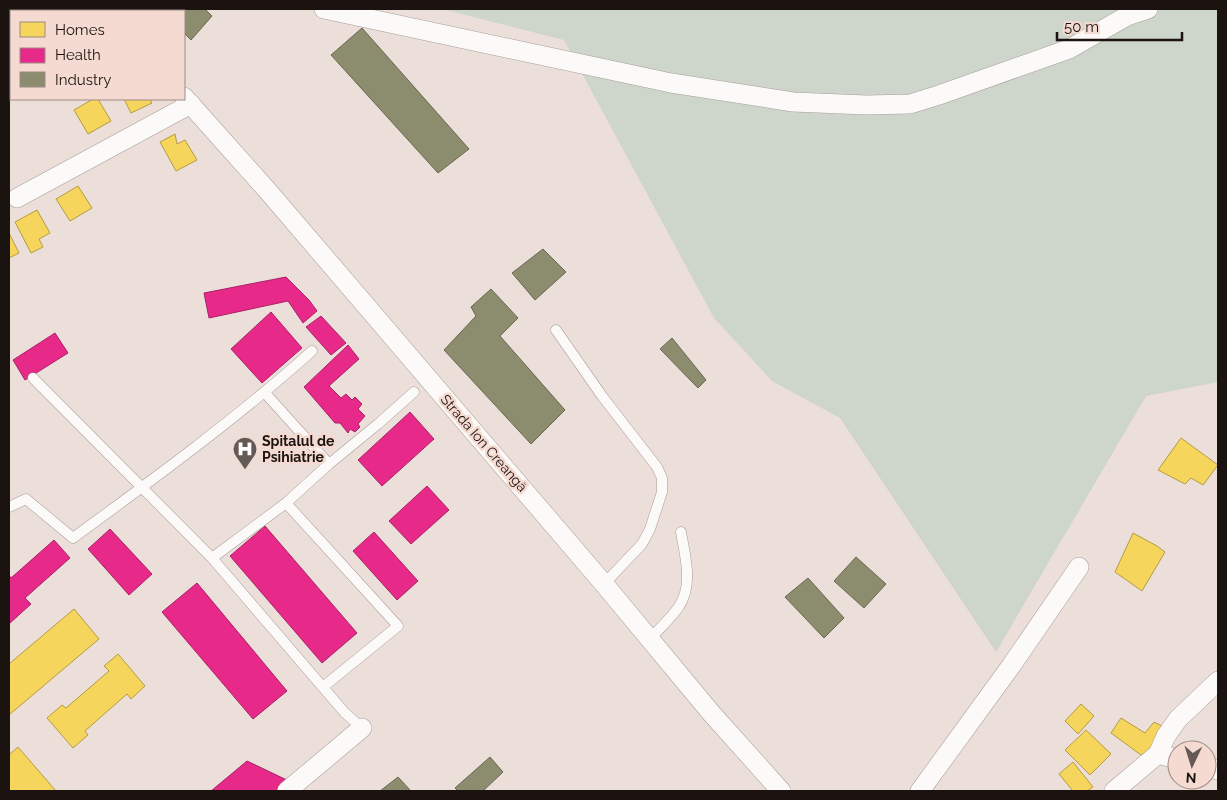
<svg xmlns="http://www.w3.org/2000/svg" width="1227" height="800" viewBox="0 0 1227 800" font-family="Raleway,sans-serif">
<style>
.green{fill:#ced5cb}
.homes{fill:#f6d55c;stroke:#b49b45}
.health{fill:#e7298a;stroke:#aa2265}
.industry{fill:#8c8c6e;stroke:#6a6852}
.lines{fill:none;stroke-linecap:round;stroke-linejoin:round}
.service-casing{stroke:#a89e99;stroke-width:11}
.minor-casing{stroke:#a89e99;stroke-width:20}
.service{stroke:#fcfaf9;stroke-width:10}
.minor{stroke:#fcfaf9;stroke-width:19}
.labels{text-anchor:middle;dominant-baseline:central;stroke-width:5;stroke-linejoin:round;paint-order:stroke}
.poi-label{font-size:14px;font-weight:bold;fill:#1b130f;stroke:#f4dad0;text-anchor:start}
.street-label{font-size:14px;fill:#1b130f;stroke:#f4dad0}
</style>
<rect width="100%" height="100%" fill="#ecded8"/>
<!-- green -->
<path class="green" d="M442 9H1218V382L1146 396 996 652 840 418 772 381 714 318 564 40Z"/>
<!-- homes -->
<path class="homes" d="M93 99H98L111 121 88 134 74 110Z
M124 99H150L152 103 131 113Z
M175 134 177 144 185 140 197 160 176 171 160 142Z
M78 186 92 208 70 221 56 199Z
M37 210 50 233 39 239 43 247 31 253 15 222Z
M9 233 19 253 9 258Z
M1181 438 1218 465 1203 485 1191 478 1185 484 1158 470Z
M1133 533 1157 546 1165 552 1142 591 1115 572Z
M74 609 99 639 9 715V664Z
M118 654 145 686 131 699 127 694 85 731 88 735 73 748 47 718 62 705 66 708 109 671 104 666Z
M1081 704 1094 716 1078 734 1065 721Z
M1121 718 1145 733 1154 722 1166 728 1158 745 1141 755 1111 733Z
M1086 730 1111 754 1090 775 1065 750Z
M18 747 56 791H9V755Z
M1073 762 1093 787 1087 791H1073L1059 774Z"/>
<!-- health -->
<path class="health" d="M286 277 309 300 317 311 303 323 288 301 209 318 204 293Z
M271 312 302 348 262 383 231 349Z
M321 316 346 343 331 355 306 327Z
M55 333 68 353 25 380 13 360Z
M348 345 359 359 329 386 341 398 346 394 352 400 355 397 362 404 358 409 365 416 358 424 360 427 355 432 350 429 348 433 340 423H335L304 387Z
M410 412 434 439 382 486 358 460Z
M427 486 449 510 411 544 389 521Z
M265 526 357 633 322 663 230 556Z
M110 529 152 574 129 595 88 549Z
M374 532 418 581 397 600 353 551Z
M54 540 70 558 25 598 31 604 10 623 9 621V575L11 578Z
M197 583 287 691 253 719 162 612Z
M247 761 291 782 279 791H211Z"/>
<!-- industry -->
<path class="industry" d="M168 9H205L212 16 191 40 184 33V11H165Z
M362 28 469 149 438 173 331 55Z
M543 249 566 272 535 300 512 273Z
M491 289 518 318 500 336 565 410 531 444 444 350 476 316 471 307Z
M672 338 706 380 698 388 660 349Z
M856 557 886 584 864 608 834 581Z
M808 578 844 618 824 638 785 597Z
M490 757 503 772 483 791H458L455 788Z
M398 777 411 791H380Z"/>
<g class="lines">
<defs>
<path id="service" d="M556 330 602 396 657 467 662 478V492L650 529 642 544 604 584
M33 378 212 558 345 713 362 728
M265 393 329 464
M286 503 398 626 323 687
M9 507 26 499 73 538C155 478 237 418 312 351
M212 558 286 503 329 464 378 424 414 392
M649 640C659 629 670 619 678 608 694 586 685 556 681 532"/>
<path id="minor" d="M85 9 90 11
M324 9 671 83 793 102 866 105 910 104 939 95 1069 49 1127 16 1148 9
M142 11 144 9
M184 97 267 190 604 584 712 714 781 791
M17 198 191 104
M1158 754 1177 759
M1207 767 1218 770
M287 791 362 728
M920 791 1011 666 1079 567
M1114 791 1158 754 1166 736 1178 719 1218 681"/>
</defs>
<!-- service casing -->
<use href="#service" class="service-casing"/>
<!-- minor casing -->
<use href="#minor" class="minor-casing"/>
<!-- service -->
<use href="#service" class="service"/>
<!-- minor -->
<use href="#minor" class="minor"/>
</g>
<!-- icons -->
<defs>
<symbol id="hospital-pin" viewBox="-11 -11 22 30"><path d="M0 17L-7.5 6A9.5 9.5 0 1 1 7.5 6Z" fill="#645a55" stroke="#f4dad0"/><path d="M-5-5h3v3.5h4V-5h3V5h-3V1.5h-4V5h-3Z" fill="#fff"/></symbol>
</defs>
<g fill-rule="evenodd">
<use href="#hospital-pin" x="231" y="435" width="28" height="38"/>
</g>
<g class="labels">
<!-- poi labels -->
<g class="poi-label">
<text x="262" y="441">Spitalul de<tspan x="262" dy="16">Psihiatrie</tspan></text>
</g>
<!-- street labels -->
<g class="street-label">
<text transform="translate(484 443) rotate(49)">Strada Ion Creangă</text>
</g>
</g>
<!-- border -->
<rect width="1227" height="800" fill="none" stroke="#1b130f" stroke-width="20"/>
<!-- legend -->
<rect x="10" y="10" width="175" height="90" fill="#f4dad0" stroke="#9d8a83"/>
<rect x="20" y="22" width="25" height="15" fill="#f6d55c" stroke="#9d8a83"/>
<text x="55" y="35" font-size="15" fill="#1b130f">Homes</text>
<rect x="20" y="48" width="25" height="15" fill="#e7298a" stroke="#9d8a83"/>
<text x="55" y="60" font-size="15" fill="#1b130f">Health</text>
<rect x="20" y="72" width="25" height="15" fill="#8c8c6e" stroke="#9d8a83"/>
<text x="55" y="85" font-size="15" fill="#1b130f">Industry</text>
<!-- north arrow -->
<g transform="translate(1192 765) rotate(184)"><circle r="24" fill="#f4dad0" stroke="#9d8a83"/>
<path d="M0-4L9 19L0 12L-9 19Z" fill="#645a55"/>
<text y="-8" font-size="14" font-weight="bold" text-anchor="middle" fill="#1b130f">N</text>
</g>
<!-- scale -->
<path d="M1057 32v8h125v-8" fill="none" stroke="#1b130f" stroke-width="2.5"/>
<text x="1064" y="32" font-size="15" fill="#1b130f" stroke="#f4dad0" stroke-width="4" paint-order="stroke">50 m</text>
</svg>
